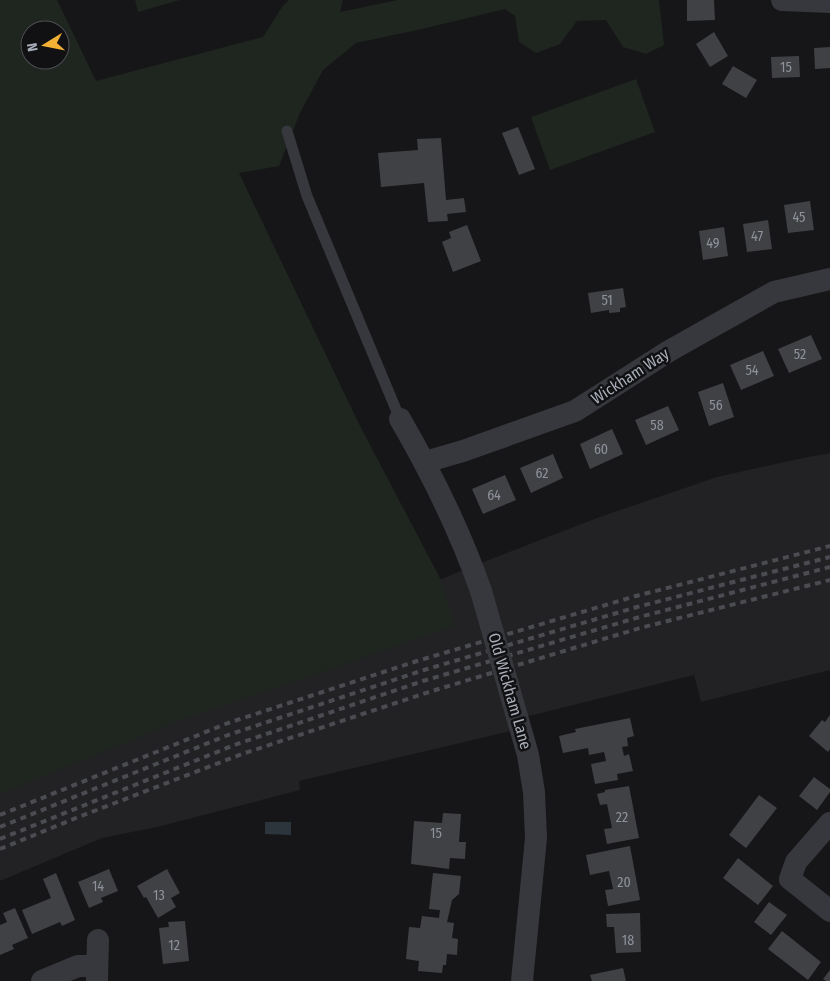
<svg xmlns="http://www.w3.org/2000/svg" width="830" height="981" viewBox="0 0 830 981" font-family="'Fira Sans Condensed',sans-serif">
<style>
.built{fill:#222225}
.green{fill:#1e261f;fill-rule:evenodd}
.water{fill:#2c353c}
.building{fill:#404145}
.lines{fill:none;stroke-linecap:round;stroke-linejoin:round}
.service{stroke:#37383d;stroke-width:11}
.minor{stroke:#37383d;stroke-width:22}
.rail{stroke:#4a4c52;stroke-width:4;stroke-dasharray:6 5;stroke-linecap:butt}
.minor-bridge{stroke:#37383d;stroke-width:22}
.labels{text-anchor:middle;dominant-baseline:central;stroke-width:5;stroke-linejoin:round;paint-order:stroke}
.number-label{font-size:14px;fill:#8e929b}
.street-label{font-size:16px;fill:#a8adb8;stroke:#111113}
</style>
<rect width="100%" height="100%" fill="#161618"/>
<!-- built -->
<path class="built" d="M830 453V670L701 702 694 675 529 716 511 731 299 781 300 790 157 827 102 838 0 881V767L463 570 597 518 717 477 803 458Z"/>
<!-- green -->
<path class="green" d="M0 0H57L96 81 263 37 282 7 289 0H322V2V0H343L340 12 398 0H659L664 45 646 54 623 47 606 20 577 21 560 44 536 53 519 42 515 16 505 9 422 29 356 43 323 70 300 113 279 166 239 173 359 424 441 580 455 626 179 721 0 794ZM30 30H60V60H30Z
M135 0H180L138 12Z
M636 79 655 132 550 170 531 117Z"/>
<!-- water -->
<path class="water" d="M265 822H291V835L265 834Z"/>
<!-- building -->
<path class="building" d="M687 0H714L715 20 687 21Z
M714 32 728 56 710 67 696 44Z
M830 47V68L815 69 814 48Z
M799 56 800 77 772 78 771 57Z
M733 66 757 80 746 98 722 84Z
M518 127 535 169 519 175 502 133Z
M441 138 446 200 464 198 466 212 447 214 448 221 428 222 424 183 381 187 378 153 418 150 417 139Z
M810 201 814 230 788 233 784 205Z
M768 220 772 249 747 252 743 224Z
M467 225 481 261 453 272 442 242 451 238 449 232Z
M724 227 728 256 703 260 699 231Z
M623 288 626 307 620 308V312L609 313V310L591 313 588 293Z
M811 335 822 359 789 373 778 349Z
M763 351 774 376 741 390 730 365Z
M723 383 734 417 709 426 698 392Z
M668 406 679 430 646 445 635 420Z
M612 429 623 454 590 469 580 444Z
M553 454 563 478 531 493 520 468Z
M505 475 516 500 483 514 472 489Z
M830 715V749L828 752 809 736 822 720 825 722Z
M630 718 634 736 627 738 628 746 622 747 624 756 629 754 633 771 617 774 618 780 595 784 591 764 606 761 604 752 589 755 588 748 563 753 559 736 576 732 575 729Z
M814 777 830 789V792L817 810 799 796Z
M629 786 639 838 607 844 604 829 612 828 607 804 600 805 597 794 605 792V790Z
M759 795 777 808 746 848 729 835Z
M443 813 461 814 459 842H466L465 859 450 858 449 869 411 864 414 821 442 823Z
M630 846 640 900 608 906 605 890 613 889 609 871 590 875 586 855Z
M738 858 773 886 758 905 723 878Z
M109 869 118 891 101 898 103 902 89 908 78 882Z
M167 869 180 893 171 898 176 907 158 918 146 897 144 898 137 886Z
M56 873 75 920 62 926 60 922 32 934 22 910 51 898 43 879Z
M433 873 461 876 459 894 452 900 447 922 454 923 452 938 458 939 457 955 447 954 446 965H443L442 973 418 971 419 961 406 959 409 927 420 928 422 916 439 918 440 910 429 909Z
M769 902 787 915 771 935 754 922Z
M15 908 28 938 12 945 14 949 0 955V925L7 922 3 913Z
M640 913 641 952 616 953 614 927H607L606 914Z
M185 921 189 961 163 964 159 928 169 927 168 922Z
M782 931 821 962 808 980 768 949Z
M623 968 626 981H592L590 975Z
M830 970V981H826L823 979Z"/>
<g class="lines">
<!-- service -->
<path class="service" d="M287 131 307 196 400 419"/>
<!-- minor -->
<path class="minor" d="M782 0 830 2
M400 419C432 474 460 531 481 591
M425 462 463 451 575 411 669 351 774 292 830 279
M516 713 528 755 534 792 536 838 522 981
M830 823 796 862 790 879 830 911
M97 979 98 940
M42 981 78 966H97"/>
<!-- rail -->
<path class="rail" d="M0 815 228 723 417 661 636 596 830 546
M0 827 228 735 424 670 637 607 830 557
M0 839 237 744 423 681 636 618 830 567
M0 849 76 818 242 754 432 691 640 628 830 580"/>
<!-- minor-bridge -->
<path class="minor-bridge" d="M481 591 516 713"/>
</g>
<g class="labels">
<!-- number labels -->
<g class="number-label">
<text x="786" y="67">15</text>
<text x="799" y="217">45</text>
<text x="757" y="236">47</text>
<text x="713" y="243">49</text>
<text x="607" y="300">51</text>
<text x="800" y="354">52</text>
<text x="752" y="370">54</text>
<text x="716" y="405">56</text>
<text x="657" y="425">58</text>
<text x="601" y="449">60</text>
<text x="542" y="473">62</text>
<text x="494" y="495">64</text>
<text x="622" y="817">22</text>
<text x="436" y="833">15</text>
<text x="624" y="882">20</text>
<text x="98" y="886">14</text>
<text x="159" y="895">13</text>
<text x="628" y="940">18</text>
<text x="174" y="945">12</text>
</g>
<!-- street labels -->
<g class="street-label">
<text transform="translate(630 376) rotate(-33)">Wickham Way</text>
<text transform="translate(510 691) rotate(74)">Old Wickham Lane</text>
</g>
</g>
<!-- north arrow -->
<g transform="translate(45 45) rotate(260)"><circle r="24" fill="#111113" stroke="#4d4f55"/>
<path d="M0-4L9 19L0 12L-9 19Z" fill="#f2b134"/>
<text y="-8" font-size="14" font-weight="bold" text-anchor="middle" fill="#a8adb8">N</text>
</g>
</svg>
